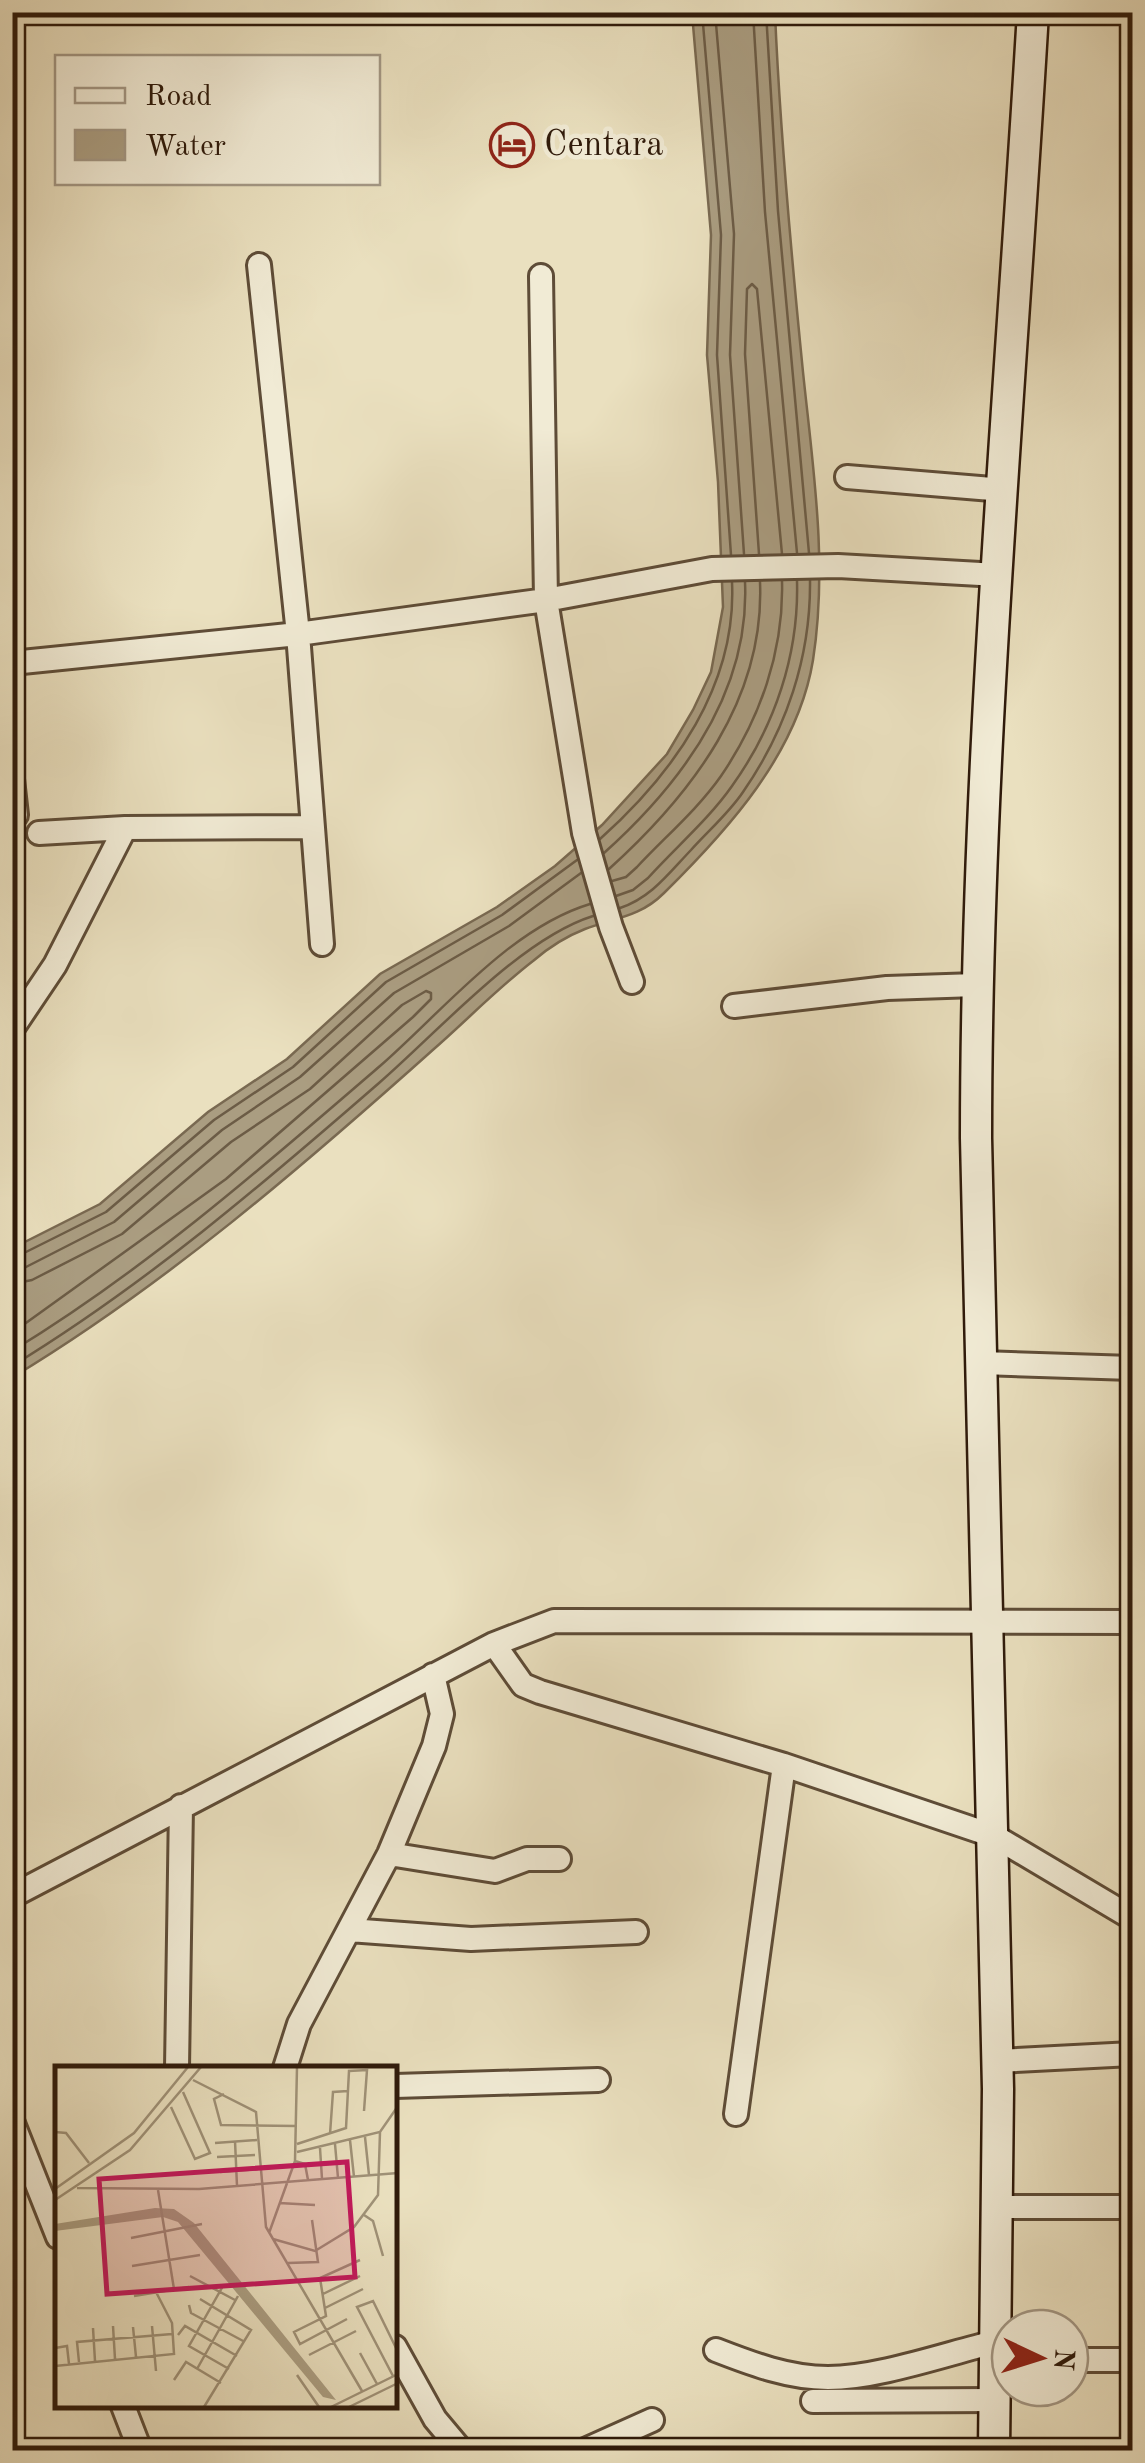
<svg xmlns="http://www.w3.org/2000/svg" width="1145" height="2463" viewBox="0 0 1145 2463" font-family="'Old Standard TT',serif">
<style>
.water{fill:#aa9d81;stroke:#796951;stroke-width:2.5}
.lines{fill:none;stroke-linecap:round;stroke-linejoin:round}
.shore{stroke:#6c5c46;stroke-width:2.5}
.street-casing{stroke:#5e4c37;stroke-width:28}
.secondary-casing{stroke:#2f1a0a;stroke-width:35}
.street{stroke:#f1ebd5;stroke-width:22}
.secondary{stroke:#f1ebd5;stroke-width:30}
.labels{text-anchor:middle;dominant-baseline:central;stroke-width:9;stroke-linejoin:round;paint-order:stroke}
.poi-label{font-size:35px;fill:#2f1a0a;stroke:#f1ebd5;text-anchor:start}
.inset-road{fill:none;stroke:#9f9177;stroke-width:2.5}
.view{fill:#c2185b;fill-opacity:0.15;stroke:#c2185b;stroke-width:5}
.inset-edge{fill:none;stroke:#2f1a0a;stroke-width:5}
</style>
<rect width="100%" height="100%" fill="#eae0bf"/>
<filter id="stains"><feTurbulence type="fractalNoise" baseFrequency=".002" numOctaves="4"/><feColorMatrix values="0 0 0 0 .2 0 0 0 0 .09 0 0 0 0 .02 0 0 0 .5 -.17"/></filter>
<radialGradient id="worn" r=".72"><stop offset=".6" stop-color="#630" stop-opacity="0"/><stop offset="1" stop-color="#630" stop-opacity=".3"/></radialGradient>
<!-- water -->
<path class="water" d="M692 13H775C780 133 791 252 803 372 813 468 828 564 813 660 798 753 728 830 664 893 640 917 615 918 585 929 567 936 548 948 533 961 498 988 468 1019 435 1048 302 1167 165 1285 13 1377V1248L100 1204 208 1112 287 1059 380 974 497 907 555 866 602 825 667 754 693 710 711 672 723 607 718 482 707 355 711 235Z"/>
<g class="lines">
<!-- shore -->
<path class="shore" d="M702 12 721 235 717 355 731 555
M715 12 734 234 730 355 744 554
M753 12 765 212 797 553
M766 12 778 211 809 553
M759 554 745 354 747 289 752 284 757 289 782 554
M600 839C674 773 737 685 732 582
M604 853C682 783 750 692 745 582
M609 869C692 794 765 699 760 582
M612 881 626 877 637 867C664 838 698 809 721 776 760 719 784 651 782 581
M616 896 633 890 648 878C675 848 709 819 732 786 775 726 799 654 797 581
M620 908C651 898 669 873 691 850 708 831 729 813 743 792 786 730 811 657 810 580
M12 1256 20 1255 106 1212 214 1120 293 1067 386 982 502 915 577 860
M12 1269 26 1267 114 1222 222 1130 300 1077 394 993 509 926 581 873
M12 1284 32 1280 122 1234 231 1142 310 1089 402 1005 426 991 431 993V999L413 1017 226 1179 12 1333
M12 1351C145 1270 263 1167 380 1066 442 1012 510 928 590 904
M12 1366C145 1285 263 1184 379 1083 439 1031 520 939 593 916"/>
<defs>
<path id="street" d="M259 265 298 634 322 944
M541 276 546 600 584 833 611 927 632 982
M847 477 1004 490
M12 663 298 634 546 600 712 569 838 566 998 575
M12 779 16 815
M39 833 125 828 311 827
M734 1006 887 988 976 985
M12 1029 55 965 125 828
M982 1363 1132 1368
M494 1644 523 1685 540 1692 784 1765 994 1836 1132 1918
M389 1854 495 1871 527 1859H559
M12 1896 494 1644 554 1621 1132 1622
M349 1930 471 1939 636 1932
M997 2061 1132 2054
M177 2068 181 1806
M285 2068 299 2024 389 1854 434 1746 442 1714 433 1675
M395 2086 598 2080
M736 2114 784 1765
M12 2121 58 2237
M996 2207H1132
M395 2347 435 2419 461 2450
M716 2350C752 2364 789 2378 828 2378 878 2378 945 2354 995 2342
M1070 2360H1132
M813 2401 994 2400
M123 2406 140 2450
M585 2450 652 2420"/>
<path id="secondary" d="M994 2450 998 2089 976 1138C976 763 1011 387 1033 12"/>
</defs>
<!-- street casing -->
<use href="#street" class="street-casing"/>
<!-- secondary casing -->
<use href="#secondary" class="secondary-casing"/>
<!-- street -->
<use href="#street" class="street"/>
<!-- secondary -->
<use href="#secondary" class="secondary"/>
</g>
<!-- icons -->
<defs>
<symbol id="hotel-ring" viewBox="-11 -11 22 22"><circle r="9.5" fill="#f1ebd5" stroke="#8f2418" stroke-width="1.5"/><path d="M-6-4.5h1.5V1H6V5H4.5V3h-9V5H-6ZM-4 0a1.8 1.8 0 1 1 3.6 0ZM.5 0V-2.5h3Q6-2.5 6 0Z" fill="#8f2418"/></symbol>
</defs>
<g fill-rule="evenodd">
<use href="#hotel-ring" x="487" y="120" width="50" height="50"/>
</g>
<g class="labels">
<!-- poi labels -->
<g class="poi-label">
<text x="544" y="145">Centara</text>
</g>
</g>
<!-- overview -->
<g transform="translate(55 2066)">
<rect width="342" height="342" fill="#eae0bf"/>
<path d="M100 142 119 143 139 157 281 334 268 331 123 156 108 151 0 165V158Z" fill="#aa9d81"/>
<path class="inset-road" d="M242 1 240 95 250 98 253 114M138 14 201 46 211 161 307 325M169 28 159 33 166 59 242 60M116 41 140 93 155 87 128 26M0 66 11 67 34 97M275 68 278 26 293 25M310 71 314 109M295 74 299 111M180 75 182 120M160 77 202 74M242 78 291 62 294 5 312 4 309 45M280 78 283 112M265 82 267 113M242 86 325 66 343 40M162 91 200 89M165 106 203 103M22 122 144 123 343 107M0 123 79 67 133 1M103 124 119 223M0 134 75 84 146 1M224 137 260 139M309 149 318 155 328 190M214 167 240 95M76 172 147 158M218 173 260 185 299 161 323 129 325 66M233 197 263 196 257 154M77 200 145 189M135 210 180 234M168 220 134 280 174 303M268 228 305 210M79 230 134 221M145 233 196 264 149 341M134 239 136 247 190 276M270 242 308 223M292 253 245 278 239 266 271 250 265 212 305 194M58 260 60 293M97 260 101 305M78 261 81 291M38 262 40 295M123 269 130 260 182 290M0 282 12 280 14 298M305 287 322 318M254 289 301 265M24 296 22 276 117 268M0 300 119 288 117 257 101 226M142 303 183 230M242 309 264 341M338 310 302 241 318 235 343 286M119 314 131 296 166 317M276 341 343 308M294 341 343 317"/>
<path class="view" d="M292 96 300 211 52 228 44 113Z"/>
<rect width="342" height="342" class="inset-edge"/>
</g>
<!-- margin -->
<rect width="1145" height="2463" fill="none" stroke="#eae0bf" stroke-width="50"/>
<rect x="15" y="15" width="1115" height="2433" fill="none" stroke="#2f1a0a" stroke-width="5"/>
<rect x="25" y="25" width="1095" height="2413" fill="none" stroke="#2f1a0a" stroke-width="2.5"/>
<!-- legend -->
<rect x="55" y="55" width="325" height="130" fill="#f1ebd5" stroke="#a39784" stroke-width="2.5"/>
<rect x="75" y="88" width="50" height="15" fill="#f1ebd5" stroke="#a39784" stroke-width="2.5"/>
<text x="145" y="105" font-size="30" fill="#2f1a0a">Road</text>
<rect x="75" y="130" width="50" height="30" fill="#aa9d81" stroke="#a39784" stroke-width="2.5"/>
<text x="145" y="155" font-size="30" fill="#2f1a0a">Water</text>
<!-- north arrow -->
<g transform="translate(1040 2358) rotate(94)"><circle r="48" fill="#f1ebd5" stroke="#a39784" stroke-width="2.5"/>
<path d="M0-8L18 38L0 25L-18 38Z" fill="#8f2418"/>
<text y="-15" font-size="28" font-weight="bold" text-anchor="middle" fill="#2f1a0a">N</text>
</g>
<rect width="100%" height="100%" filter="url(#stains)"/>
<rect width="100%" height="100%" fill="url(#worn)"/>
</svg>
